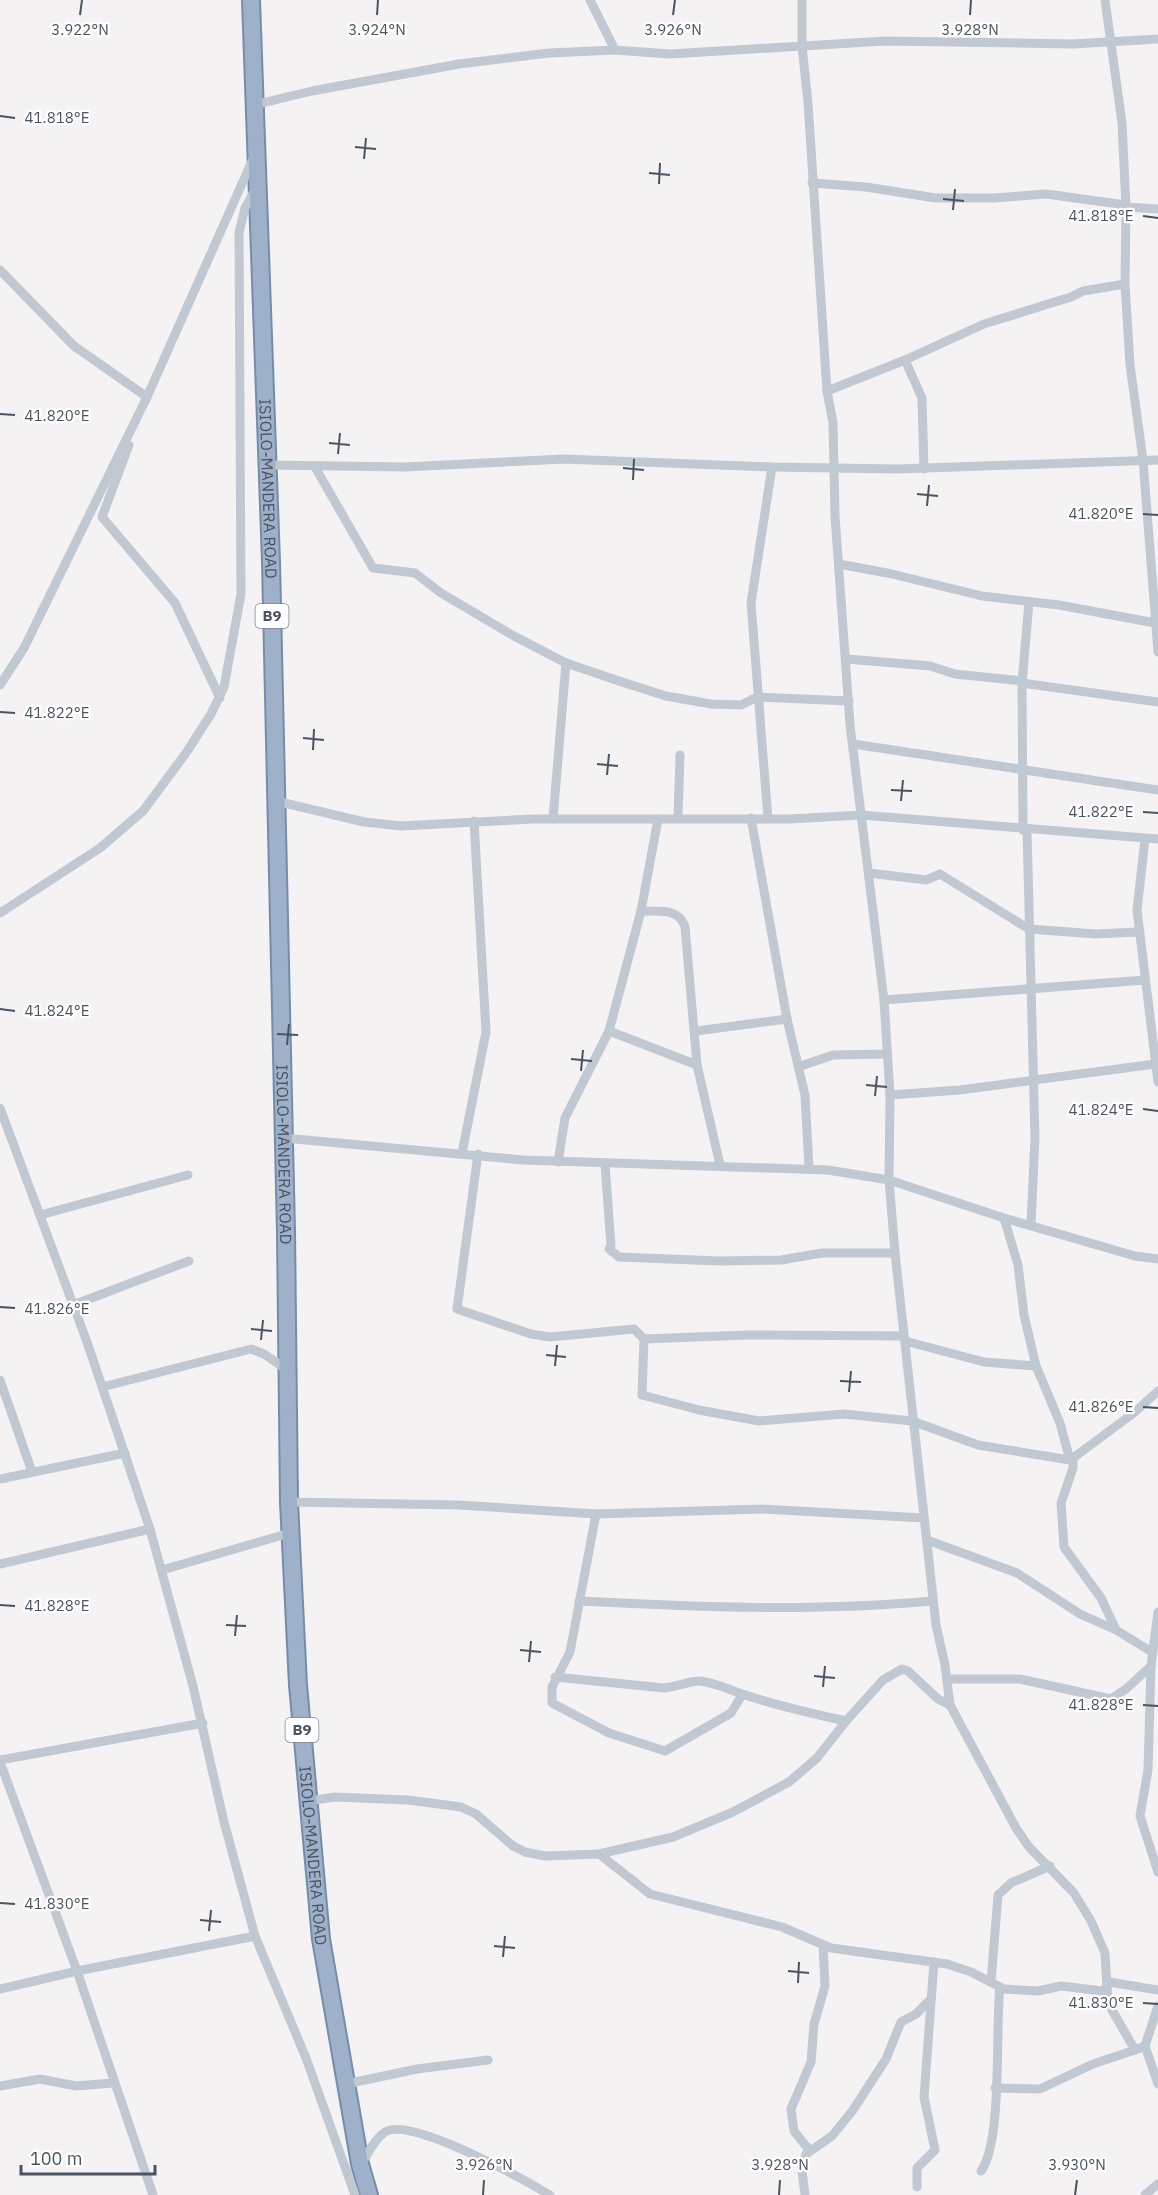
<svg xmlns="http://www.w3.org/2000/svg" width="1158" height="2195" font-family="'IBM Plex Sans',sans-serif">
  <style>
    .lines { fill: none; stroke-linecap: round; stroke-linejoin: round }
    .trunk-casing { stroke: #758dad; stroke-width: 20 }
    .minor { stroke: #c0c9d1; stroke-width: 9 }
    .trunk { stroke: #9eb1c9; stroke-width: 16 }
    .ticks { fill: none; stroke: #495460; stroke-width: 2 }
    .labels { text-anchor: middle; stroke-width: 4.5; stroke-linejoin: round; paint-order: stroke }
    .shield { fill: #fff; stroke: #808790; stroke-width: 1.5 }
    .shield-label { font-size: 15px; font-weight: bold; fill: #495460 }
    .street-label { font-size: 16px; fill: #495460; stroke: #fff }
    .ticks-label { font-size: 15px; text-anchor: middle; fill: #495460; stroke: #fff; stroke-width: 4.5; stroke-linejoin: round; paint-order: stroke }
  </style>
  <rect width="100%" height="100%" fill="#f4f2f2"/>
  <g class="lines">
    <defs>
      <g id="trunk">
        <path id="s1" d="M 251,0 L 271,562 L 286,1232 L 289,1502 L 298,1685 L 321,1939 L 360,2164 L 369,2195"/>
      </g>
    </defs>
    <use href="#trunk" class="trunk-casing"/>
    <g class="minor">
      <path d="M 590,0 L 615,50"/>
      <path d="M 802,0 L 802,46 L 808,103 L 827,391 L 833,423 L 835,516 L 850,725 L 884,1000 L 890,1095 L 889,1180 L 895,1253 L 936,1625 L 945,1665 L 950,1705 L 1016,1828 L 1029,1847 L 1074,1893 L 1091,1921 L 1105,1953 L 1108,2003 L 1135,2050 L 1145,2046"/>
      <path d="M 1105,0 L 1122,123 L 1126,207 L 1125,284 L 1130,365 L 1143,460 L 1158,652"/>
      <path d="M 254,105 L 312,91 L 459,64 L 549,53 L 615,50 L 670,54 L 885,41 L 1073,44 L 1158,39"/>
      <path d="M 812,183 L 866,187 L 936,198 L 994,198 L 1046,194 L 1126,205"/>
      <path d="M 1126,207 L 1158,209"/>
      <path d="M 0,270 L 74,346 L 147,397 L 145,401"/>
      <path d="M 905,360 L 922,398 L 924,469"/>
      <path d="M 827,391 L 905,360 L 984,324 L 1071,297 L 1083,291 L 1125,284"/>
      <path d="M 129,445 L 102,517 L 175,603 L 220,698"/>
      <path d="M 266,465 L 405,467 L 564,459 L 772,467 L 897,469 L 1158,460"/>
      <path d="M 315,467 L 373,568 L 415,573 L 441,593 L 512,635 L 566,663 L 622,682 L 666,696 L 711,704 L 741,705 L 759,696"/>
      <path d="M 839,564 L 892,574 L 982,596 L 1059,605 L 1155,623"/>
      <path d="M 847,659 L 930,666 L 955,674 L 1022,681"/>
      <path d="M 1022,683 L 1158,702"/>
      <path d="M 0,685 L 24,648 L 147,397 L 253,159"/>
      <path d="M 759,697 L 849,701"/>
      <path d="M 853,744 L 1158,790"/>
      <path d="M 276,801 L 364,822 L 401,826 L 534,819 L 790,819 L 861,815 L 1158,839"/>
      <path d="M 678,817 L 680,755"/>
      <path d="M 751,818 L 787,1019 L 805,1095 L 809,1168"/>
      <path d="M 553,819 L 566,663"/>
      <path d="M 768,819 L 751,603 L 772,467"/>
      <path d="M 1023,830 L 1022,683 L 1029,602"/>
      <path d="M 1027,830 L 1035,1138 L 1031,1224"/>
      <path d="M 1145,839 L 1137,910 L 1158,1082"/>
      <path d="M 869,873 L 926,880 L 940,874 L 1029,929 L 1096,934 L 1138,932"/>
      <path d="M 641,911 C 658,912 679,907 685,927 L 697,1065 L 720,1165"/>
      <path d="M 0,913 L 100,848 L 143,811 L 186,753 L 211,714 L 224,687 L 241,594 L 239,233 L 245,208 L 254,192"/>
      <path d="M 884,1000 L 1145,980"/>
      <path d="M 609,1031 L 697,1065"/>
      <path d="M 696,1031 L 787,1019"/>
      <path d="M 798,1067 L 833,1055 L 887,1054"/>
      <path d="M 890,1095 L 960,1090 L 1155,1064"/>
      <path d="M 0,1108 L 87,1342 L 150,1529 L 193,1686 L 224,1822 L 255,1936 L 306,2058 L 355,2195"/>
      <path d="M 284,1138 L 523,1160 L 828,1170 L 889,1180 L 1004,1218 L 1135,1256 L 1158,1259"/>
      <path d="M 462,1153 L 486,1032 L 474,821"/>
      <path d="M 478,1154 L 457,1309 L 531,1334 L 550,1337 L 634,1329 L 644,1339 L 642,1395 L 699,1410 L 759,1421 L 844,1414 L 912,1421 L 978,1445 L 1070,1460"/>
      <path d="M 558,1162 L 565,1118 L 609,1031 L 641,911 L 658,819"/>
      <path d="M 605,1164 L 611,1246 L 609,1249 L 619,1257 L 720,1261 L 781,1260 L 822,1253 L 895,1253"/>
      <path d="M 40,1215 L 188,1175"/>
      <path d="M 1004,1218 L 1018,1265 L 1024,1315 L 1036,1366 L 1060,1423 L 1070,1460 L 1073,1458 L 1073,1468 L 1061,1503 L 1064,1547 L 1101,1598 L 1116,1630"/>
      <path d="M 73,1305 L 189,1261"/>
      <path d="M 644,1339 L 747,1335 L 904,1336"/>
      <path d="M 905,1341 L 984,1362 L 1036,1366"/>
      <path d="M 0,1380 L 32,1472"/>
      <path d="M 102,1387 L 251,1349 L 264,1354 L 286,1369"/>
      <path d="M 1073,1458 L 1135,1412 L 1158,1391"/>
      <path d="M 0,1479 L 125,1453"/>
      <path d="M 289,1502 L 459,1505 L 596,1514 L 762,1509 L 924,1518"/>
      <path d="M 596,1514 L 570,1652 L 552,1687 L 552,1703 L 609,1733 L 665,1751 L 731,1713 L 742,1695"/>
      <path d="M 927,1540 L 1017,1573 L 1080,1614 L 1116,1630 L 1152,1652"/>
      <path d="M 0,1564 L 150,1529"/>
      <path d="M 162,1570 L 290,1533"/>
      <path d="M 579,1601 C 697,1607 814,1612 932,1601"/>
      <path d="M 1158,1612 L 1151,1666 L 1148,1770 L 1140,1816 L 1158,1872"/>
      <path d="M 555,1677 L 664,1688 C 676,1687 693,1680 700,1681 C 718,1683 731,1691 748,1696 C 780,1706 813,1714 846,1721 L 883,1680 L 902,1669 L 908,1671 L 938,1699 L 950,1705"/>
      <path d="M 947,1679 L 1020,1679 L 1111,1699 L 1126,1689 L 1151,1666"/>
      <path d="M 0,1760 L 203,1723"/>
      <path d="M 0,1762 L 77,1971 L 255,1936"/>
      <path d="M 308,1801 L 335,1797 L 408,1800 L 461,1807 L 476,1814 L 513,1846 L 525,1852 L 545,1856 L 599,1854 L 650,1894 L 782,1927 L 831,1948 L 947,1964 L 971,1972 L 1004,1989 L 1038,1991 L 1061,1986 L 1102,1991 L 1107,1987"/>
      <path d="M 599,1854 L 673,1837 L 733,1812 L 789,1782 L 817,1758 L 846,1721"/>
      <path d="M 991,1982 L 998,1895 L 1011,1883 L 1050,1866"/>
      <path d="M 1109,1982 L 1158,1990"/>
      <path d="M 0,1989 L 77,1971 L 153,2195"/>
      <path d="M 1158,2006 L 1145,2046 L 1158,2084"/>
      <path d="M 346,2084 L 417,2069 L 488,2060"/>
      <path d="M 0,2086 L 40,2079 L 76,2086 L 113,2083"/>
      <path d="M 995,2088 L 1040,2089 L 1093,2064 L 1135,2050"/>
      <path d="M 810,2151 L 794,2131 L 791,2109 L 811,2062 L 814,2024 L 825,1986 L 823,1945"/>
      <path d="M 361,2164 C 368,2154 376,2136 387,2131 C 415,2119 523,2179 550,2195"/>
      <path d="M 981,2171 C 1003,2141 995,2028 1000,1987"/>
      <path d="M 917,2187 L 917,2168 L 935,2150 L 924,2097 L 934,1962"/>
      <path d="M 805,2195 L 802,2171 L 806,2154 L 832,2136 L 853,2110 L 886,2059 L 901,2022 L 916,2014 L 931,1999"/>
      <path d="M 1145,2195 L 1158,2184"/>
    </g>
    <use href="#trunk" class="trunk"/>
  </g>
  <path class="ticks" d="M 80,15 L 82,0M 377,15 L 378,0M 673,15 L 675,0M 970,15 L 971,0M 0,116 L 15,118M 355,147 L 376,149M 364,159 L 366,138M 649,173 L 670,175M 659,184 L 660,163M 943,199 L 964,201M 953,210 L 955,189M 1143,216 L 1158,218M 0,414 L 15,415M 329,443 L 350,445M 338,454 L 340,433M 623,468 L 644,470M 633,480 L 634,459M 917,494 L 938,496M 927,506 L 929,485M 1143,514 L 1158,515M 0,712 L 15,713M 303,738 L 324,740M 313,750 L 314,729M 597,764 L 618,766M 607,775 L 609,754M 891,790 L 912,791M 901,801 L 903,780M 1143,812 L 1158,813M 0,1009 L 15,1011M 277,1034 L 298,1035M 287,1045 L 289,1024M 571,1059 L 592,1061M 581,1071 L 583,1050M 866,1085 L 887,1087M 875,1096 L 877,1076M 1143,1109 L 1158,1111M 0,1307 L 15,1308M 251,1329 L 272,1331M 261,1340 L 263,1320M 546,1355 L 566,1357M 555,1366 L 557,1345M 840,1381 L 861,1382M 849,1392 L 851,1371M 1143,1407 L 1158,1408M 0,1605 L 15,1606M 226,1625 L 246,1626M 235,1636 L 237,1615M 520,1650 L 541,1652M 529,1662 L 531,1641M 814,1676 L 835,1678M 823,1687 L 825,1666M 1143,1705 L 1158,1706M 0,1903 L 15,1904M 200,1920 L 221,1922M 209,1931 L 211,1910M 494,1946 L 515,1948M 503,1957 L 505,1936M 788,1971 L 809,1973M 798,1983 L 799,1962M 1143,2003 L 1158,2004M 483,2195 L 484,2180M 779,2195 L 780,2180M 1075,2195 L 1077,2180"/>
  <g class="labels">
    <g class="shield">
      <rect x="255.5" y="604" width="33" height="24" rx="4.5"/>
      <rect x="285.5" y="1718" width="33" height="24" rx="4.5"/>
    </g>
    <g class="shield-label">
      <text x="272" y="621">B9</text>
      <text x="302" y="1735">B9</text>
    </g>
    <g class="street-label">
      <text dy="6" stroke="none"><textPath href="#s1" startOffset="489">ISIOLO-MANDERA ROAD</textPath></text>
      <text dy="6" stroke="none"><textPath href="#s1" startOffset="1155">ISIOLO-MANDERA ROAD</textPath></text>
      <text dy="6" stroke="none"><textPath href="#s1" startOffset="1857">ISIOLO-MANDERA ROAD</textPath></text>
    </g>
  </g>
  <g class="ticks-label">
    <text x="80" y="35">3.922°N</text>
    <text x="377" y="35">3.924°N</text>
    <text x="673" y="35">3.926°N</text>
    <text x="970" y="35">3.928°N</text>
    <text x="57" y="123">41.818°E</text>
    <text x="1101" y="221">41.818°E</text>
    <text x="57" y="421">41.820°E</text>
    <text x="1101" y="519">41.820°E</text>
    <text x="57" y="718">41.822°E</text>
    <text x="1101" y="817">41.822°E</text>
    <text x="57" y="1016">41.824°E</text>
    <text x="1101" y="1115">41.824°E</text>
    <text x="57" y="1314">41.826°E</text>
    <text x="1101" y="1412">41.826°E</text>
    <text x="57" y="1611">41.828°E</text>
    <text x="1101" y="1710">41.828°E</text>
    <text x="57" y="1909">41.830°E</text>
    <text x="1101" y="2008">41.830°E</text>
    <text x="484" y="2170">3.926°N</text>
    <text x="780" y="2170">3.928°N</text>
    <text x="1077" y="2170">3.930°N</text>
  </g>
  <path d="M21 2165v9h134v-9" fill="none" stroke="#495460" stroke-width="3"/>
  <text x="30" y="2165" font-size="18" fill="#495460" stroke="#ffffff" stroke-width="4.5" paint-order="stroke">100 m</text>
</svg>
